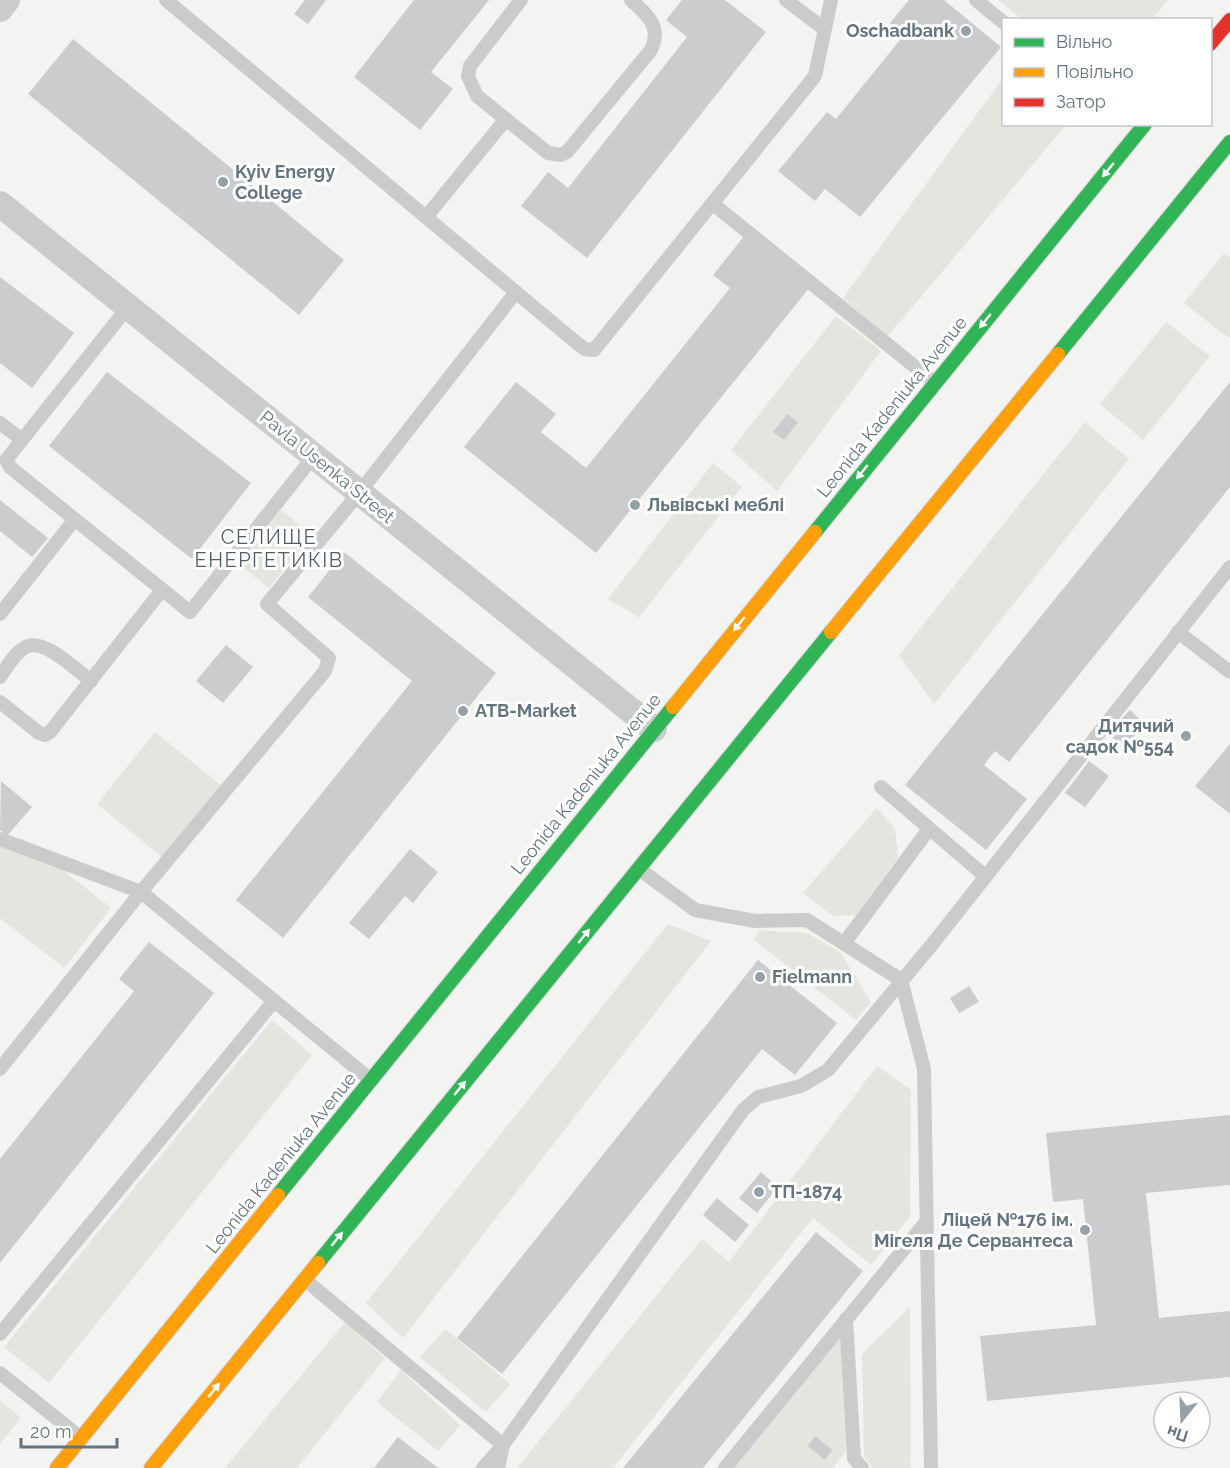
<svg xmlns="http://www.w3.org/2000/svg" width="1230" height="1468" font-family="Raleway,sans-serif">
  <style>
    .green { fill: #e2e6df }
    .building { fill: #cbcccd }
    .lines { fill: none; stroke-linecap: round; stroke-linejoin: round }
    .fast-casing { stroke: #cfd0d0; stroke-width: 16 }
    .slow-casing { stroke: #cfd0d0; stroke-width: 16 }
    .jam-casing { stroke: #cfd0d0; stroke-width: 16 }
    .lane { stroke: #cacccc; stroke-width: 14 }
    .street { stroke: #cacccc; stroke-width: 26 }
    .fast { stroke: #30b455; stroke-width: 14 }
    .slow { stroke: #ff9f0a; stroke-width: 14 }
    .jam { stroke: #e5322d; stroke-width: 14 }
    .oneway { fill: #fff }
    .poi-dot { fill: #95a1a8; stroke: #fff; stroke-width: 2 }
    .labels { text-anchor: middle; stroke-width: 6; stroke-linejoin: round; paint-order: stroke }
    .poi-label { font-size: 18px; font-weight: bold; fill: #637581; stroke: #fff; text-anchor: start }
    .street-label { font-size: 18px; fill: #637581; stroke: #fff }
    .neighbourhood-label { font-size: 20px; letter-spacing: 1.5px; fill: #515d67; stroke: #fff }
  </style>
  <rect width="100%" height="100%" fill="#f3f3f1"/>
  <g class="green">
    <path d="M 998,0 L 1168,0 L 1152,19 L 1022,19 Z"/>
    <path d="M 1003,78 L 1004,124 L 1066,125 L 887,337 L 843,298 Z"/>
    <path d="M 1224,253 L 1230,258 L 1230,335 L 1228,338 L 1184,303 Z"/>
    <path d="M 836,316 L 881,351 L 777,491 L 731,450 Z"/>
    <path d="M 1166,322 L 1210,356 L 1143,440 L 1100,404 Z"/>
    <path d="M 1085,422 L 1129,459 L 934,704 L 899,655 Z"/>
    <path d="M 713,463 L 742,487 L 639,617 L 608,599 Z"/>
    <path d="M 281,510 L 312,535 L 269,588 L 238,563 Z"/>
    <path d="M 155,732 L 222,786 L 163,858 L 97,804 Z"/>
    <path d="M 877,808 L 895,829 L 898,857 L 856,915 L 833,916 L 803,893 Z"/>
    <path d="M 22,838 L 111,908 L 64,968 L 0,918 L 0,843 L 12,852 Z"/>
    <path d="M 668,924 L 711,941 L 403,1338 L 366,1303 Z"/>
    <path d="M 760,930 L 807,933 L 840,952 L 871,1002 L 856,1020 L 754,940 Z"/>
    <path d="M 272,1020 L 312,1055 L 49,1383 L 4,1347 Z"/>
    <path d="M 877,1066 L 911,1090 L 910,1217 L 871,1265 L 813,1218 L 613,1468 L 517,1468 L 702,1239 L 729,1262 Z"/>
    <path d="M 910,1307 L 911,1468 L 872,1468 L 864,1456 L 862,1354 Z"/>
    <path d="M 345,1322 L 385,1358 L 297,1468 L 225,1468 Z"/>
    <path d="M 445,1329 L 510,1384 L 486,1412 L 420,1357 Z"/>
    <path d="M 840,1334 L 846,1452 L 833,1468 L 734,1468 Z"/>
    <path d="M 401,1370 L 460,1425 L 438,1451 L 377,1402 Z"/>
    <path d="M 0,1400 L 21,1418 L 0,1444 Z"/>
  </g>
  <g class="building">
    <path d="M 305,0 L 326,0 L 308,24 L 294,14 Z"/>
    <path d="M 414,0 L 489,0 L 431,72 L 453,89 L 420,130 L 354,77 Z"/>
    <path d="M 682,0 L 725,0 L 766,32 L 587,258 L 521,206 L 548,172 L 568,188 L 687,37 L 666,20 Z"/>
    <path d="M 909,0 L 944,0 L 1001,47 L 860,217 L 825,189 L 815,201 L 778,171 L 827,112 L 836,119 L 904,35 L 890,23 Z"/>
    <path d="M 73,39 L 344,260 L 299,315 L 28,94 Z"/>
    <path d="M 745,235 L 810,287 L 596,553 L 464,447 L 516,382 L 556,414 L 541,432 L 586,468 L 730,288 L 713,275 Z"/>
    <path d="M 0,277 L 74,333 L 32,388 L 0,363 Z"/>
    <path d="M 107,372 L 251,483 L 192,559 L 49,446 Z"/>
    <path d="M 1230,382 L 1230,487 L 1009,762 L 995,751 L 984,765 L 1027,799 L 986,850 L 905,785 Z"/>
    <path d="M 787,414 L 798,422 L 784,440 L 773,432 Z"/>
    <path d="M 0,500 L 48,538 L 32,557 L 0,531 Z"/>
    <path d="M 344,552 L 496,673 L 283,938 L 236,900 L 412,681 L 308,597 Z"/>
    <path d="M 226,645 L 253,667 L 223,703 L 196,681 Z"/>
    <path d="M 1130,710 L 1145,724 L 1124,748 L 1108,733 Z"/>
    <path d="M 1230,744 L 1230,814 L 1195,786 Z"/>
    <path d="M 1089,761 L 1109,776 L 1085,807 L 1065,793 Z"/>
    <path d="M 1,781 L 32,807 L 7,836 L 0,830 Z"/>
    <path d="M 410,849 L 438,872 L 413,903 L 405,896 L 369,939 L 349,923 Z"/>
    <path d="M 149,942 L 214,993 L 0,1263 L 0,1159 L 134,991 L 119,979 Z"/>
    <path d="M 758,960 L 837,1023 L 795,1075 L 762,1049 L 502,1374 L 457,1338 Z"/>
    <path d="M 969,986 L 979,1002 L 959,1013 L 950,998 Z"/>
    <path d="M 1230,1115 L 1230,1185 L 1146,1193 L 1159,1318 L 1230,1311 L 1230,1377 L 987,1401 L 980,1336 L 1096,1325 L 1083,1199 L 1053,1202 L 1046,1133 Z"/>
    <path d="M 761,1172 L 778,1187 L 757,1213 L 739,1198 Z"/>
    <path d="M 717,1198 L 749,1225 L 735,1242 L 703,1215 Z"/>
    <path d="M 816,1232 L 863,1271 L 734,1430 L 703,1468 L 623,1468 Z"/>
    <path d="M 815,1436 L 832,1450 L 825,1460 L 808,1446 Z"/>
    <path d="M 398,1437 L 438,1468 L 374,1468 Z"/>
  </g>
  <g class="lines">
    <defs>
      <g id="fast">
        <path d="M 1058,354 L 1230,142"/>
        <path d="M 815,532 L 1145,124"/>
        <path d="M 278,1195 L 673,707"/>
        <path d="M 318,1263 L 831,632"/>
      </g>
      <g id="slow">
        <path d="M 831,632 L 1058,354"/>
        <path d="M 673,707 L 815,532"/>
        <path d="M 57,1468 L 278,1195"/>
        <path d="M 151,1468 L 318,1263"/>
      </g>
      <path id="jam" d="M 1210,44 L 1230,20"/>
    </defs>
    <use href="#fast" class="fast-casing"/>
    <use href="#slow" class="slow-casing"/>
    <use href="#jam" class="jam-casing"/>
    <g class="lane">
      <path d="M 166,0 L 578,344 L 585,349 L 594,350 L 815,76 L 831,0"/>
      <path d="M 521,0 L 470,66 L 468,76 L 477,96 L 548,153 L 561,155 L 567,152 L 651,50 C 662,27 648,15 631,0"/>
      <path d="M 786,0 L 824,29"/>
      <path d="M 976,0 L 1004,23"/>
      <path d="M 713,204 L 934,382"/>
      <path d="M 426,217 L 506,119"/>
      <path d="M 128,307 L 6,460 L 11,468 L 190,612 L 314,456"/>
      <path d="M 0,423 L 21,439"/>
      <path d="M 0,614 L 75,519"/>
      <path d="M 1178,632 L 1230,672"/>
      <path d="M 0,677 C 7,667 14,654 24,648 C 42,635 76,670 91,681"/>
      <path d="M 0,702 L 39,733 L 45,735 L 50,732 L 162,590"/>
      <path d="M 881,787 L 985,876"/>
      <path d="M 0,839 L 141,892 L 371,1080"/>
      <path d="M 639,869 L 695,910 L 755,921 L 807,920 L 901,980 L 924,1069 L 931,1468"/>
      <path d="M 845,942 L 929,829"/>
      <path d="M 0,1069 L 141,892 L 325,671 L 329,658 L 267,604 L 359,493 L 516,292"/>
      <path d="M 304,1279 L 503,1445 L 498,1468"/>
      <path d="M 846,1319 L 854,1458 L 862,1468"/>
      <path d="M 0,1334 L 274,1001"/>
      <path d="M 0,1373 L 81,1438"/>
      <path d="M 483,1468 L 503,1445 L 743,1110 L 758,1097 L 801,1086 L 828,1070 L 934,942 L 1230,567"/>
      <path d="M 725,1468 L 926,1222"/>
    </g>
    <g class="street">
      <path d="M 0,9 L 7,0"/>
      <path d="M 0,204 L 654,729"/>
    </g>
    <use href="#fast" class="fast"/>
    <use href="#slow" class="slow"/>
    <use href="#jam" class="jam"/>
  </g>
  <defs><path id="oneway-solid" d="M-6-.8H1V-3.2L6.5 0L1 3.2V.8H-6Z" transform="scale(1.5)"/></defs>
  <g class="oneway">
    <use href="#oneway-solid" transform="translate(1108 170) rotate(129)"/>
    <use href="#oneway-solid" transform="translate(985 321) rotate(129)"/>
    <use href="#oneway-solid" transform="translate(862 472) rotate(129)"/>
    <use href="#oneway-solid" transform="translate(739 624) rotate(129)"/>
    <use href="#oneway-solid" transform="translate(584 936) rotate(-51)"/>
    <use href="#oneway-solid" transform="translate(460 1088) rotate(-51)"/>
    <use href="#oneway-solid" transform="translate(337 1239) rotate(-51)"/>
    <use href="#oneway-solid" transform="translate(214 1390) rotate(-51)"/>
  </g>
  <g class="poi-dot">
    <circle cx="966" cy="31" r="6"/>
    <circle cx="223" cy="182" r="6"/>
    <circle cx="635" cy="505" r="6"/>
    <circle cx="463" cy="711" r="6"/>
    <circle cx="1186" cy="736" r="6"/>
    <circle cx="760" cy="977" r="6"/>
    <circle cx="759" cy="1192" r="6"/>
    <circle cx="1085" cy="1230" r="6"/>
  </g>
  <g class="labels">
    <g class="poi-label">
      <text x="954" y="37" text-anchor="end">Oschadbank</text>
      <text x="235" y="178">Kyiv Energy<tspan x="235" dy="21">College</tspan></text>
      <text x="647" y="511">Львівські меблі</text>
      <text x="475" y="717">ATB-Market</text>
      <text x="1174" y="732" text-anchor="end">Дитячий<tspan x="1174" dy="21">садок №554</tspan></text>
      <text x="772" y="983">Fielmann</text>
      <text x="771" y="1198">ТП-1874</text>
      <text x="1073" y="1226" text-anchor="end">Ліцей №176 ім.<tspan x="1073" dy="21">Мігеля Де Сервантеса</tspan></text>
    </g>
    <g class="street-label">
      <text transform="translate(892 407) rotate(-51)" y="6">Leonida Kadeniuka Avenue</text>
      <text transform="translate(327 467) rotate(39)" y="6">Pavla Usenka Street</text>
      <text transform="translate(586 784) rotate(-51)" y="6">Leonida Kadeniuka Avenue</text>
      <text transform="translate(281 1163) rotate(-51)" y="6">Leonida Kadeniuka Avenue</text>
    </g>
    <g class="neighbourhood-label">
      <text x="269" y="544">СЕЛИЩЕ<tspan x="269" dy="23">ЕНЕРГЕТИКІВ</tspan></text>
    </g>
  </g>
  <rect x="1002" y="18" width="210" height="108" fill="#ffffff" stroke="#c1c8cd" stroke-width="1.5"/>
  <rect x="1014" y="38" width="30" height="9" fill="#30b455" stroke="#c1c8cd" stroke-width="1.5"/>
  <text x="1056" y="48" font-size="18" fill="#637581">Вільно</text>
  <rect x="1014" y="68" width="30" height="9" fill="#ff9f0a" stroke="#c1c8cd" stroke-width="1.5"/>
  <text x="1056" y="78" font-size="18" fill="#637581">Повільно</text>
  <rect x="1014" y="98" width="30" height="9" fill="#e5322d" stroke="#c1c8cd" stroke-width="1.5"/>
  <text x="1056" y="108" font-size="18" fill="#637581">Затор</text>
  <g transform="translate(1182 1420) rotate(198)"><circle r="28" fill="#ffffff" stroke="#c1c8cd" stroke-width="1.5"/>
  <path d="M0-4.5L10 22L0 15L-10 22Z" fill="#95a1a8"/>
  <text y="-9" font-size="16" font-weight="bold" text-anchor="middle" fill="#637581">Пн</text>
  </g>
  <path d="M21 1438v9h96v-9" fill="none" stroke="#637581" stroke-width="3"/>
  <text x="30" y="1438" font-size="18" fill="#637581" stroke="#ffffff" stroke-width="4.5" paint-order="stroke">20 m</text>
</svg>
